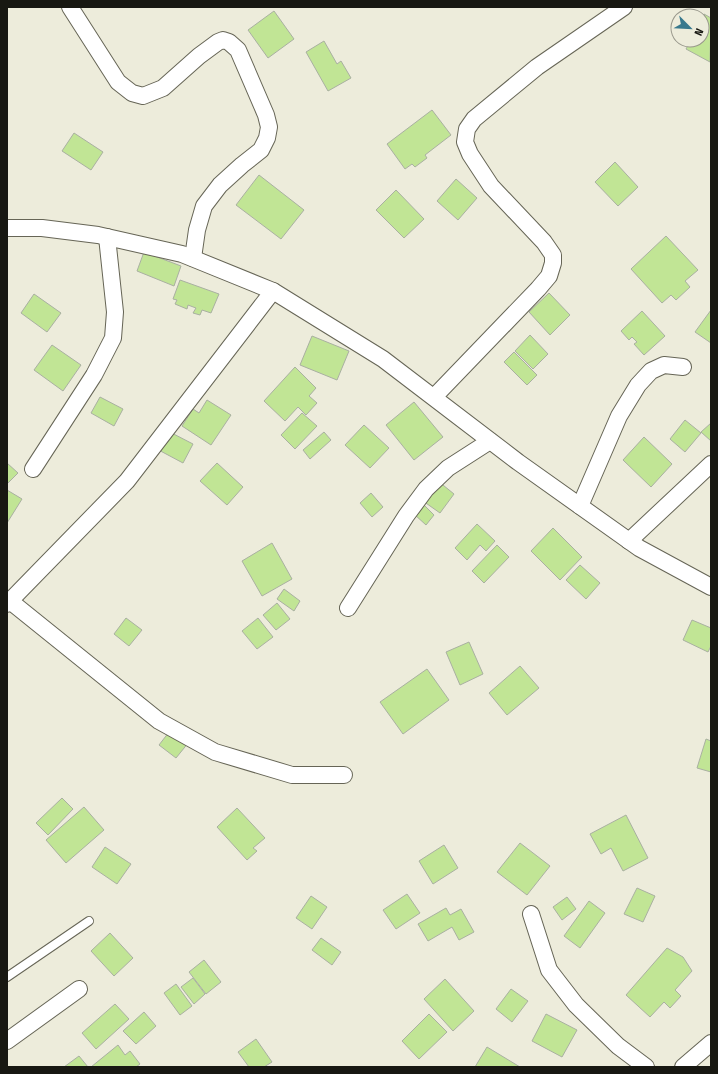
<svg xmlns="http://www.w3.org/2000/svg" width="718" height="1074" font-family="'Fira Sans Condensed',sans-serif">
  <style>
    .building { fill: #c1e595; stroke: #a9b0a1 }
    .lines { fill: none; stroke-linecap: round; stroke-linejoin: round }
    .lane-casing { stroke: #666556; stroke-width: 10 }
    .street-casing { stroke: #666556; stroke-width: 18 }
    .lane { stroke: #fff; stroke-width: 8 }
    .street { stroke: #fff; stroke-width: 16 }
  </style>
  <rect width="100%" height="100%" fill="#edecdb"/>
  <g class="building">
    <path d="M 274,11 L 294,39 L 268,58 L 248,30 Z"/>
    <path d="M 704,14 L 711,18 L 710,62 L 686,49 L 691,40 L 702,40 L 702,19 Z"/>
    <path d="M 324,41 L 337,64 L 341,61 L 351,78 L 328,91 L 306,52 Z"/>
    <path d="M 432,110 L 451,135 L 425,155 L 427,158 L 415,167 L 412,164 L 405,169 L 387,144 Z"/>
    <path d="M 74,133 L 103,152 L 91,170 L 62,151 Z"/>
    <path d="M 615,162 L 638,187 L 618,206 L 595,182 Z"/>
    <path d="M 259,175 L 304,210 L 281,239 L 236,205 Z"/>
    <path d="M 456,179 L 477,198 L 458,220 L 437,201 Z"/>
    <path d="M 396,190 L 424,219 L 404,238 L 376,210 Z"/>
    <path d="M 666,236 L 698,270 L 685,281 L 690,287 L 676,300 L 671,295 L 662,303 L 631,269 Z"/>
    <path d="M 144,252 L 181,266 L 174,286 L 137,271 Z"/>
    <path d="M 180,280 L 219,294 L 211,313 L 202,310 L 200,315 L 193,313 L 196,308 L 188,305 L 187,309 L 175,304 L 177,300 L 173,299 Z"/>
    <path d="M 549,293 L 570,315 L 550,335 L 529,312 Z"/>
    <path d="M 34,294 L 61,313 L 47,332 L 21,313 Z"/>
    <path d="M 711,310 L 711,343 L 695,332 Z"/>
    <path d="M 642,311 L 665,336 L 644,355 L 634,344 L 637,342 L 632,337 L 629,340 L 621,331 Z"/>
    <path d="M 530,335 L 548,354 L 533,369 L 515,351 Z"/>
    <path d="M 312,336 L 349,351 L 337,380 L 300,365 Z"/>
    <path d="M 52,345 L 81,365 L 63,391 L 34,370 Z"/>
    <path d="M 514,352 L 537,375 L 527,385 L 504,362 Z"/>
    <path d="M 295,367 L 316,388 L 309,396 L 317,403 L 306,415 L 298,407 L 285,421 L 264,401 Z"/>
    <path d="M 100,397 L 123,409 L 114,426 L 91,413 Z"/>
    <path d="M 207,400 L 231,415 L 211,445 L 182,426 L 193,409 L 199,413 Z"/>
    <path d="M 414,402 L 443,437 L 414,460 L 386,425 Z"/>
    <path d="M 302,413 L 317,426 L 295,449 L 281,435 Z"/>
    <path d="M 685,420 L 701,433 L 685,452 L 670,439 Z"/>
    <path d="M 711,423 L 711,441 L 701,432 Z"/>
    <path d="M 364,425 L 389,448 L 370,468 L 345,445 Z"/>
    <path d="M 162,428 L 193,444 L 183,463 L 153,447 Z"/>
    <path d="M 324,432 L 331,440 L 310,459 L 303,450 Z"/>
    <path d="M 644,437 L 672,464 L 651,487 L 623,460 Z"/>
    <path d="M 7,463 L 18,473 L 7,484 Z"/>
    <path d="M 217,463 L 243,487 L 227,505 L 200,481 Z"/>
    <path d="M 438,481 L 454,494 L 440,513 L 423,501 Z"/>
    <path d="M 7,490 L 22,499 L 7,523 Z"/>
    <path d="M 371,493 L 383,507 L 372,517 L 360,503 Z"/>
    <path d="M 423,504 L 434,515 L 426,525 L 414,514 Z"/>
    <path d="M 477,524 L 495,541 L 486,551 L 480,545 L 467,560 L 455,548 Z"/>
    <path d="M 553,528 L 582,557 L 560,580 L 531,551 Z"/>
    <path d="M 272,543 L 292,579 L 262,596 L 242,561 Z"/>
    <path d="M 497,545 L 509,557 L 484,583 L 472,571 Z"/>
    <path d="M 580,565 L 600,583 L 586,599 L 566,580 Z"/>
    <path d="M 284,589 L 300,601 L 294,611 L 277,599 Z"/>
    <path d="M 277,603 L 290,619 L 276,630 L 263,615 Z"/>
    <path d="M 126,618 L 142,630 L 129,646 L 114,634 Z"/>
    <path d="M 258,618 L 273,637 L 257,649 L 242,631 Z"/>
    <path d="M 692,620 L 711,628 L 711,646 L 708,652 L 683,640 Z"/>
    <path d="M 469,642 L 483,674 L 460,685 L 446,652 Z"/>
    <path d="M 520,666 L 539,688 L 507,715 L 489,693 Z"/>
    <path d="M 427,669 L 449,700 L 403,734 L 380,702 Z"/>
    <path d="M 176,723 L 193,737 L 176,758 L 159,745 Z"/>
    <path d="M 706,739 L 711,741 L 711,772 L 697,768 Z"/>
    <path d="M 62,798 L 73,809 L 48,835 L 36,823 Z"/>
    <path d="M 84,807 L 104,830 L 66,863 L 46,840 Z"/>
    <path d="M 237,808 L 265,838 L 253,848 L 257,851 L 247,860 L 217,827 Z"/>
    <path d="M 626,815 L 648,858 L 623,871 L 611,848 L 601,854 L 590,834 Z"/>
    <path d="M 520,843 L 550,866 L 527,895 L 497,872 Z"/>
    <path d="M 444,845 L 458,868 L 433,884 L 419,861 Z"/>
    <path d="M 105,847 L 131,864 L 117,884 L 92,867 Z"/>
    <path d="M 637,888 L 655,896 L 643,922 L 624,914 Z"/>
    <path d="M 407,894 L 420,913 L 396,929 L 383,910 Z"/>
    <path d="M 311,896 L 327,907 L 312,929 L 296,918 Z"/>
    <path d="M 567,897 L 576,909 L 562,920 L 553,907 Z"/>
    <path d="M 589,901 L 605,913 L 580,948 L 564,936 Z"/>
    <path d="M 446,908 L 450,915 L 461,909 L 474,932 L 459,940 L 452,927 L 428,941 L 418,924 Z"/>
    <path d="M 110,933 L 133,958 L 114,976 L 91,951 Z"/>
    <path d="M 321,938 L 341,952 L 332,965 L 312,950 Z"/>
    <path d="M 667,948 L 683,957 L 692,971 L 675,990 L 681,996 L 670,1008 L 664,1002 L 650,1017 L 626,995 Z"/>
    <path d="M 204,960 L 221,982 L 206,994 L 189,972 Z"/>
    <path d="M 193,978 L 205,994 L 194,1004 L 181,987 Z"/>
    <path d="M 445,979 L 474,1011 L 453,1031 L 424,999 Z"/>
    <path d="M 176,984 L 192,1006 L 180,1015 L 164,993 Z"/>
    <path d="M 511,989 L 528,1001 L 512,1022 L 496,1009 Z"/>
    <path d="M 115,1004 L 129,1019 L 96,1049 L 82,1033 Z"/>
    <path d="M 144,1012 L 156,1026 L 136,1044 L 123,1031 Z"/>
    <path d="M 429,1014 L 447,1032 L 419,1059 L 402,1041 Z"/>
    <path d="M 546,1014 L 577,1030 L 562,1057 L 532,1041 Z"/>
    <path d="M 256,1039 L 272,1062 L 264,1067 L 249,1067 L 238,1052 Z"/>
    <path d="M 118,1045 L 125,1055 L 130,1051 L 140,1064 L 136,1067 L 91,1067 Z"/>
    <path d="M 487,1047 L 520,1067 L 475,1067 Z"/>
    <path d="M 79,1056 L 88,1067 L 64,1067 Z"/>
  </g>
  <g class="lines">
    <defs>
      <path id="lane" d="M 7,977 L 89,921"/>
      <g id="street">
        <path d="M 70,7 L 118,82 L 132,93 L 143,96 L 163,88 L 199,56 L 218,42 L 223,40 L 229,42 L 238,50 L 266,115 L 269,127 L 267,138 L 261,150 L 242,165 L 220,185 L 204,206 L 197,230 L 193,258"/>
        <path d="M 7,228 L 42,228 L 98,235 L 182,254 L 273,291 L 383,359 L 518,462 L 639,548 L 711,587"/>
        <path d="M 434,397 L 538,289 L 549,276 L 553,263 L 553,255 L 544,242 L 491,186 L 470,154 L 465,142 L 467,129 L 474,119 L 537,67 L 624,7"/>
        <path d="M 33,469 L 94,375 L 113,338 L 115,312 L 107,237"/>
        <path d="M 580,506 L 619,416 L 638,385 L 651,371 L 664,365 L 683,367"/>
        <path d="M 629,541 L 711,464"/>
        <path d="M 10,601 L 159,721 L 215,752 L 292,775 L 344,775"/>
        <path d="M 7,604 L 127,481 L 273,291"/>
        <path d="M 348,608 L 406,516 L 426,489 L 448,468 L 490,441"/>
        <path d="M 531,914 L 549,970 L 576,1005 L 618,1046 L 646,1067"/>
        <path d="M 7,1041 L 79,989"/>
        <path d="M 683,1067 L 711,1043"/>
      </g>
    </defs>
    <use href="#lane" class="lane-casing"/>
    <use href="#street" class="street-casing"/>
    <use href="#lane" class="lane"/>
    <use href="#street" class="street"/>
  </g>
  <rect width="718" height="1074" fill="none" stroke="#181812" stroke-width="16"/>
  <g transform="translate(690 28) rotate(114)"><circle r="19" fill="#edecdb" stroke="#98978b"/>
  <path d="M0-3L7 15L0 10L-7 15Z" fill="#39798d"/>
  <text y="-6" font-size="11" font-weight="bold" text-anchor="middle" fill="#181812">N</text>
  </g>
</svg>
